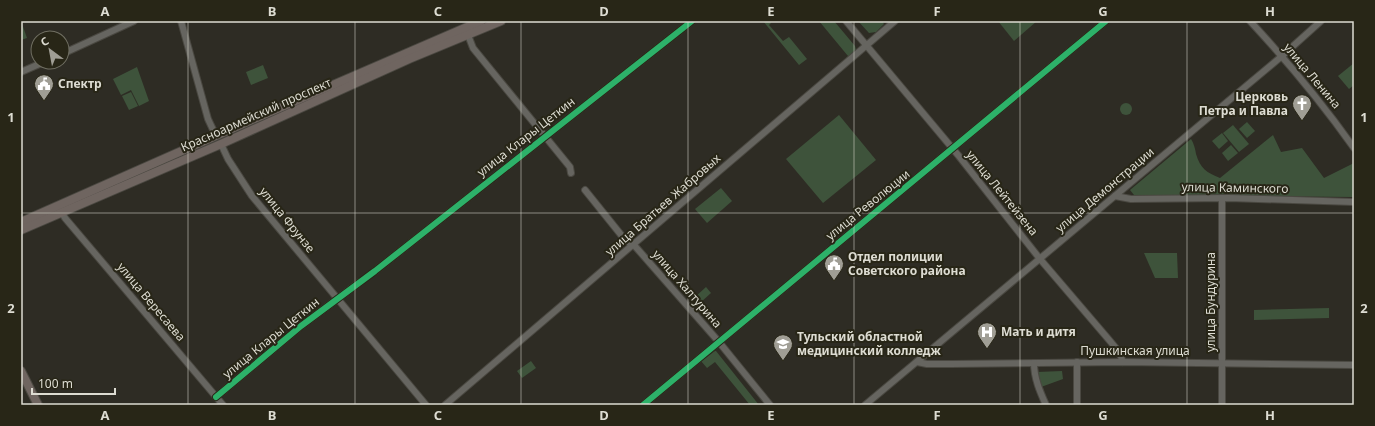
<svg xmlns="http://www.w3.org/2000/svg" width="1375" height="426" font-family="'Noto Sans',sans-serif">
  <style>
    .green { fill: #3e533b }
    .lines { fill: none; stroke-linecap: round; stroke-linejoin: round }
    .minor-tunnel { stroke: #48463e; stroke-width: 6; stroke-dasharray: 6 3; stroke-linecap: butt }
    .minor-casing { stroke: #4a4841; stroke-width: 8 }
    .major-casing { stroke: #4a4841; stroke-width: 10 }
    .minor { stroke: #666560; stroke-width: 6 }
    .major { stroke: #6f6560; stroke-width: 8 }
    .cycleway-casing { stroke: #282617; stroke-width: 8 }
    .cycleway { stroke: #2db169; stroke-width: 6 }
    .grid { fill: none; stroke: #dddcd2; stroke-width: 1; stroke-opacity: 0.55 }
    .labels { text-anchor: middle; stroke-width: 4; stroke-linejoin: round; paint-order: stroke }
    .street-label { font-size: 12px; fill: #dddcd2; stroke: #282617 }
    .poi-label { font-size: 12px; font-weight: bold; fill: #dddcd2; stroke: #282617; text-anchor: start }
    .neatline { fill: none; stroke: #dddcd2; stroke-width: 1.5 }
    .grid-label { font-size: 13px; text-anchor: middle; font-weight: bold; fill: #dddcd2 }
  </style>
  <rect width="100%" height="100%" fill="#2e2c24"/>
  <g class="green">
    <path d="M 21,21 L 27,38 L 21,40 Z"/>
    <path d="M 763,21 L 770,21 L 771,23 L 769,25 L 783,41 L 789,37 L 807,59 L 799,65 Z"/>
    <path d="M 819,21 L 834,21 L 855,46 L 856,50 L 849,57 L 848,56 Z"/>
    <path d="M 858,21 L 882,21 L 884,24 L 876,32 L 869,33 Z"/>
    <path d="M 998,21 L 1037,21 L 1014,41 Z"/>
    <path d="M 1354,63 L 1354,85 L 1349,89 L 1338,76 Z"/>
    <path d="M 263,65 L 268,78 L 251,85 L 246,72 Z"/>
    <path d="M 137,67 L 149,101 L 139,106 L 131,90 L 121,95 L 113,79 Z"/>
    <path d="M 131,92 L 138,106 L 129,110 L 122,96 Z"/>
    <circle cx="1126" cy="109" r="6"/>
    <path d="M 839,115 L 876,160 L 823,203 L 786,159 Z"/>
    <path d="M 1247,122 L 1255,131 L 1247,138 L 1239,129 Z"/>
    <path d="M 1233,125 L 1249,144 L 1239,152 L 1223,133 Z"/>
    <path d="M 1222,133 L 1228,141 L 1219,149 L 1212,141 Z"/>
    <path d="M 1273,135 L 1281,152 L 1302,148 L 1324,178 L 1354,163 L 1354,197 L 1134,195 L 1130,190 L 1191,139 C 1194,144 1195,148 1196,154 C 1200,168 1207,173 1220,178 Z"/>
    <path d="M 1231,145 L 1238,153 L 1228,161 L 1222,153 Z"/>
    <path d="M 721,188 L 732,201 L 707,223 L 695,209 Z"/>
    <path d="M 1144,253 L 1177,253 L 1178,278 L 1155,278 Z"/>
    <path d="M 706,287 L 711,293 L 700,303 L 695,297 Z"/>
    <path d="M 1329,308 L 1329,318 L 1254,320 L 1254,310 Z"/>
    <path d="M 715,351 L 716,351 L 759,405 L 750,405 L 715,362 L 707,368 L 701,361 Z"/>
    <path d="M 531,361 L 536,368 L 522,378 L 517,371 Z"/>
    <path d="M 1062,371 L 1063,379 L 1041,387 L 1037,372 Z"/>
  </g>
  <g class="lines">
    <path class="minor-tunnel" d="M 360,282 L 375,271"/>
    <defs>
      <g id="minor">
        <path d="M 181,21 L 208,119 L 216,136"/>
        <path d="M 846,21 L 958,155 L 1040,259 L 1110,341 L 1119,352 L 1123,362"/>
        <path d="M 1250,21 C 1287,61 1322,103 1354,148"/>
        <path d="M 468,35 L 473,48 L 570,167 L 571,173"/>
        <path d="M 62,54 L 134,21"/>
        <path d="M 21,72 L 44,62"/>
        <path d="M 221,144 L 228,159 L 252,196 L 426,405"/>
        <path d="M 585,190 L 626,241 L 634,245 L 719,342 L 770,405"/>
        <path d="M 1115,196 L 1131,199 L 1229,198 L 1354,202"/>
        <path d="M 1222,198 L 1222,405"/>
        <path d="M 62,213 L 65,218 L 223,405"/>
        <path d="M 375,271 L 692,21"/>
        <path d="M 917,362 L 927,364 L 951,364 L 1123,362 L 1354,365"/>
        <path d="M 1034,363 C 1034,378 1040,392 1046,405"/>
        <path d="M 216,397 L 301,326 L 360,282"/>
        <path d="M 445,405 L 895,21"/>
        <path d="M 643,405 L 1106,21"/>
        <path d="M 865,405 L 1282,56 L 1321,21"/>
        <path d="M 1077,405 L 1077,362"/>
      </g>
      <g id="major">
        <path d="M 21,222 L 245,123 L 481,21"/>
        <path d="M 21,230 L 221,144 L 409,59 L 501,21"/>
        <path d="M 21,371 L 38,405"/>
      </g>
    </defs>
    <use href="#minor" class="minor-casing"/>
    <use href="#major" class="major-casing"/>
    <use href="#minor" class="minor"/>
    <use href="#major" class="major"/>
    <defs>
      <g id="cycleway">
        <path d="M 216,397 L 301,326 L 375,271 L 692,21"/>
        <path d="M 643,405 L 1106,21"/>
      </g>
    </defs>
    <use href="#cycleway" class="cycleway-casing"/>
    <use href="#cycleway" class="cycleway"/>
  </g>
  <path class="grid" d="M 188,21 L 188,405M 355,21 L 355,405M 521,21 L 521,405M 688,21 L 688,405M 854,21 L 854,405M 1020,21 L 1020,405M 1187,21 L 1187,405M 21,213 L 1354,213"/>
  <defs>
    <symbol id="civic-pin" viewBox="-11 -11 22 30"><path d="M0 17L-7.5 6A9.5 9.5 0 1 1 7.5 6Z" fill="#a09e95" stroke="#282617"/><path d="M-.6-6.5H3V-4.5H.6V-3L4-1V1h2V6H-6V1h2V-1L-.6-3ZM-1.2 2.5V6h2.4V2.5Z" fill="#fff"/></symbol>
    <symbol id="church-pin" viewBox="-11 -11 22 30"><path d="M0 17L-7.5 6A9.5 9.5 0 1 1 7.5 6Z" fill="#a09e95" stroke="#282617"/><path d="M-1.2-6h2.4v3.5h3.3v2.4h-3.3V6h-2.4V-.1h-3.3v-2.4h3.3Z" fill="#fff"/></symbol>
    <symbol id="hospital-pin" viewBox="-11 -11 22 30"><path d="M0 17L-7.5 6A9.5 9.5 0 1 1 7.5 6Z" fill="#a09e95" stroke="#282617"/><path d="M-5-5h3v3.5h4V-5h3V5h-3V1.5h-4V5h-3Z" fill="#fff"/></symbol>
    <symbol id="university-pin" viewBox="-11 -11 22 30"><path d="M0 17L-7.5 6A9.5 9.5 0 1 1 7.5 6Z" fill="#a09e95" stroke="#282617"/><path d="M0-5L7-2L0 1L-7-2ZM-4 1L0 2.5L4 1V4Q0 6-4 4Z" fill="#fff"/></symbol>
  </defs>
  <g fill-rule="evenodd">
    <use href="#civic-pin" x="33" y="73" width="22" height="30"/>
    <use href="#church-pin" x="1291" y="93" width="22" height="30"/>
    <use href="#civic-pin" x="823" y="253" width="22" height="30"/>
    <use href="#hospital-pin" x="976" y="321" width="22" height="30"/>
    <use href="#university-pin" x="772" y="333" width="22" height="30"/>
  </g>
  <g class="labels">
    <g class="street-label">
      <text transform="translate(1312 76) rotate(50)" y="4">улица Ленина</text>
      <text transform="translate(256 115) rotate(-24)" y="4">Красноармейский проспект</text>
      <text transform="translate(526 137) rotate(-38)" y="4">улица Клары Цеткин</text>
      <text transform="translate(1235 188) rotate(1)" y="4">улица Каминского</text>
      <text transform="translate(1105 190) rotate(-40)" y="4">улица Демонстрации</text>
      <text transform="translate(1002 193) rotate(51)" y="4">улица Лейтейзена</text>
      <text transform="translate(663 205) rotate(-41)" y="4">улица Братьев Жабровых</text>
      <text transform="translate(868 205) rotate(-39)" y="4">улица Революции</text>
      <text transform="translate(287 220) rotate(51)" y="4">улица Фрунзе</text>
      <text transform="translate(687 289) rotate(49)" y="4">улица Халтурина</text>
      <text transform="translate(151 302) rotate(50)" y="4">улица Вересаева</text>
      <text transform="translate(1211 302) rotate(-90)" y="4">улица Бундурина</text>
      <text transform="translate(271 338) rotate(-39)" y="4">улица Клары Цеткин</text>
      <text x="1135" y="355">Пушкинская улица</text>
    </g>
    <g class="poi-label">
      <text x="58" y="88">Спектр</text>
      <text x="1288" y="101" text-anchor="end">Церковь<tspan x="1288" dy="14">Петра и Павла</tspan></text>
      <text x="848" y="261">Отдел полиции<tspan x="848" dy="14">Советского района</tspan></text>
      <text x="1001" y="336">Мать и дитя</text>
      <text x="797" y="341">Тульский областной<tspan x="797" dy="14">медицинский колледж</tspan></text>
    </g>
  </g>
  <rect width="1375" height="426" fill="none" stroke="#282617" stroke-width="44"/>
  <g transform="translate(50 50) rotate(328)"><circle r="19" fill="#282617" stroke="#706f62"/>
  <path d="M0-3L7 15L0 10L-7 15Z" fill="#a09e95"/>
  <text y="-6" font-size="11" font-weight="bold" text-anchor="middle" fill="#dddcd2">С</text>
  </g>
  <path d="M32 388v6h83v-6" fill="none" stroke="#dddcd2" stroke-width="2"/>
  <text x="38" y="388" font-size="12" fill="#dddcd2" stroke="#282617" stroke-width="3" paint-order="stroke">100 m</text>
  <rect x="22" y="22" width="1331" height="382" class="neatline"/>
  <g class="grid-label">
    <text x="105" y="16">A</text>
    <text x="272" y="16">B</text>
    <text x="438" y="16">C</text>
    <text x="604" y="16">D</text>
    <text x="771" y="16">E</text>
    <text x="937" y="16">F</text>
    <text x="1103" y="16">G</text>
    <text x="1270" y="16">H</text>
    <text x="11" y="122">1</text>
    <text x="1364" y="122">1</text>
    <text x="11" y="313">2</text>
    <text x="1364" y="313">2</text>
    <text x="105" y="420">A</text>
    <text x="272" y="420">B</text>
    <text x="438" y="420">C</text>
    <text x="604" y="420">D</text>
    <text x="771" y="420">E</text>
    <text x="937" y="420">F</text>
    <text x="1103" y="420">G</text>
    <text x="1270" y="420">H</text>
  </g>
</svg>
